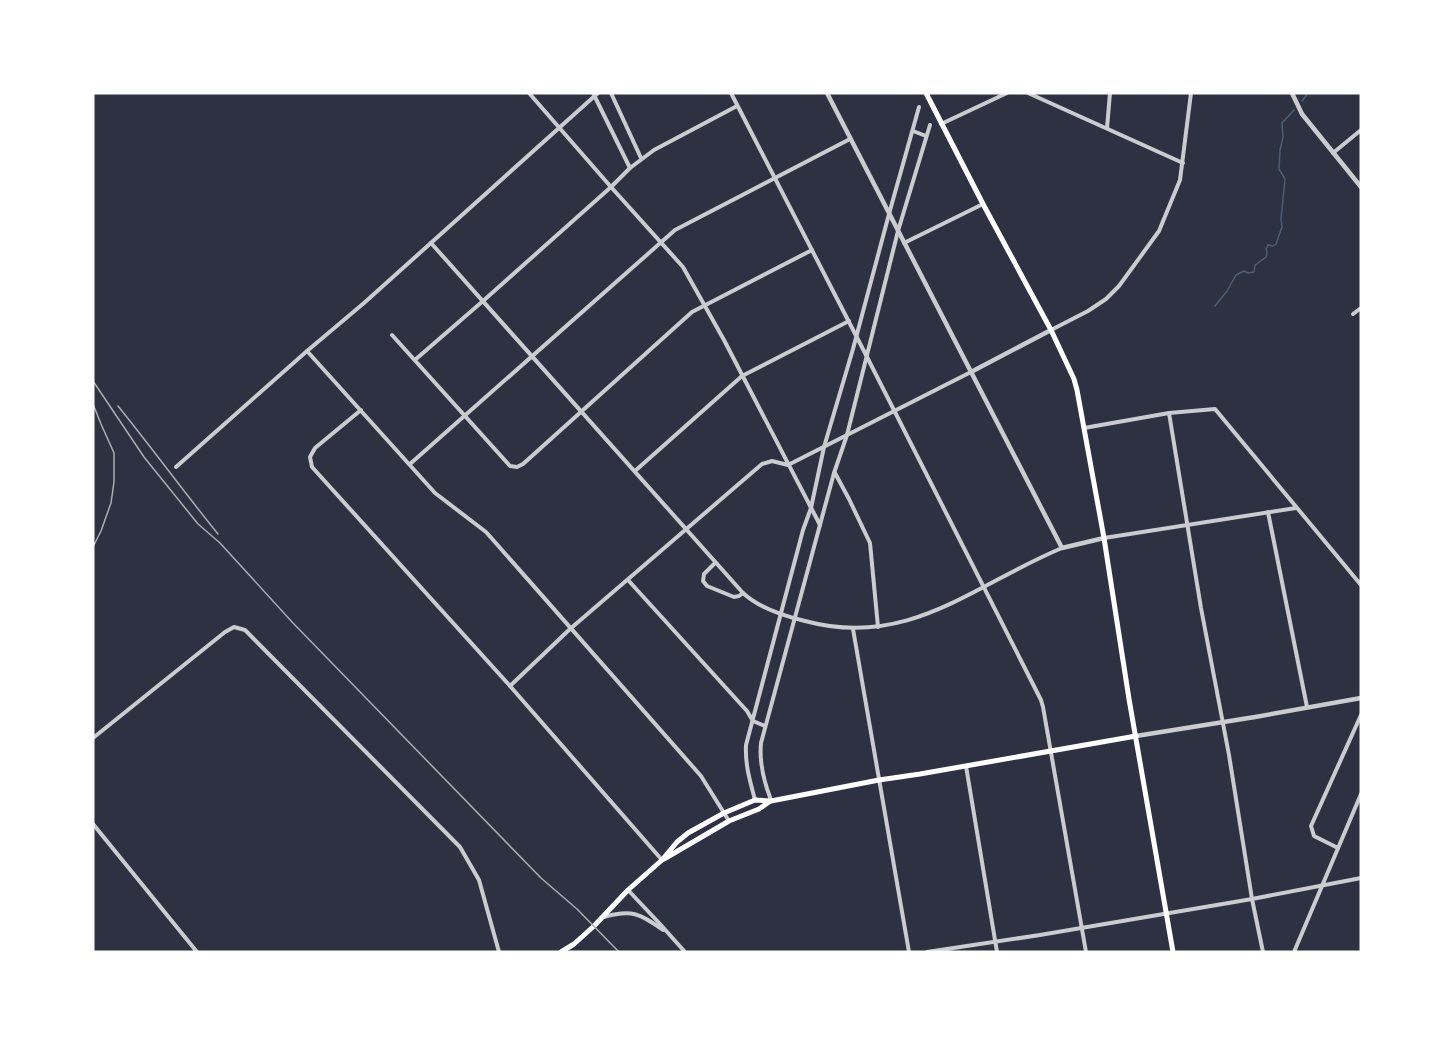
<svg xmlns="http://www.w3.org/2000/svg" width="1454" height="1045" font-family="Overpass,sans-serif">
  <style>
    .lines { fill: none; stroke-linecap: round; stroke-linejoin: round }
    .stream { stroke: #4f5d75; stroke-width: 1.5 }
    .minor { stroke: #caccd0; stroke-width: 4 }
    .tertiary { stroke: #caccd0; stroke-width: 4.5 }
    .secondary { stroke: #fff; stroke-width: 5 }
    .rail { stroke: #abadb3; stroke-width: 1.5 }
  </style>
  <rect width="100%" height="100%" fill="#2d3142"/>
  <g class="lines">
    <g class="stream">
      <path d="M 1302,101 L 1308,93"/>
      <path d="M 1215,306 L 1227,291 L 1236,275 L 1244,271 L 1248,273 L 1254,272 L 1255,265 L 1266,257 L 1267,252 L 1266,249 L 1268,245 L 1273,246 L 1276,244 L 1282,227 L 1281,219 L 1285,179 L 1279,169 L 1280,150 L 1283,137 L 1282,123 L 1294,110"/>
    </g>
    <g class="minor">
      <path d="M 529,93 L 611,187 L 683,267 L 724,340 L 820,525"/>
      <path d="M 593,93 L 630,168"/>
      <path d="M 611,93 L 641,158"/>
      <path d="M 731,93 L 866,355 L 1041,700 L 1043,707 L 1086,952"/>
      <path d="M 1028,93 L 1183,163"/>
      <path d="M 941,124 L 1007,93"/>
      <path d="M 1107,128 L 1110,93"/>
      <path d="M 913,131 L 926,136"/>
      <path d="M 1333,153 L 1361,130"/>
      <path d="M 431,243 L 743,593 C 759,608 784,616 805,621 C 909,649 973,585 1062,548"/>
      <path d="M 904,243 L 983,204"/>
      <path d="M 1353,314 L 1361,308"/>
      <path d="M 1051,330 L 1088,311 L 1106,299 L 1119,286 L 1159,231 L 1180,180 L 1191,93"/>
      <path d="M 392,335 L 510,466 L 517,467 L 523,464 L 692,312 L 812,250"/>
      <path d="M 307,351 L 435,493 L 486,532 L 494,541 L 701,776 L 729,821"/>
      <path d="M 416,359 L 483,301 L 611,187 L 630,168 L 654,150 L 737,106"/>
      <path d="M 361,410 L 315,448 L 310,457 L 312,467 L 510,686 L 662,860"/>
      <path d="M 1169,413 L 1201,608 L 1229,755 L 1252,899 L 1263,952"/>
      <path d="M 1084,428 L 1169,413 L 1215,409 L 1361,585"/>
      <path d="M 410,464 L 675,230 L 850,139"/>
      <path d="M 176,467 L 307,351 L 364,303 L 598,93"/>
      <path d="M 635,471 L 742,376 L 849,321"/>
      <path d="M 835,473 L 849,499 L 870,543 L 878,627"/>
      <path d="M 1268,512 L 1307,707"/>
      <path d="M 1104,538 L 1296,508"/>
      <path d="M 715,563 L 704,574 L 703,581 L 707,586 L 734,597 L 739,596 L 743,593"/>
      <path d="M 628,580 L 747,711 L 753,721 L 765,726"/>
      <path d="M 853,629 L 909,952"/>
      <path d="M 510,686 L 570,629 L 762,464 L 772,461 L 788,465 L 971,372"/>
      <path d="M 93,738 L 225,632 L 234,627 L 245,630 L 460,847 L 479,880 L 499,952"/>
      <path d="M 966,766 L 997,952"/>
      <path d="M 755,800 C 750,781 745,765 746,745 L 803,530 L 811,508 L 824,447 L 853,349 L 889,214 L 919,107"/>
      <path d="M 771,800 C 764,782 759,763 761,743 L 834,473 L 847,435 L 898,231 L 930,125"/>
      <path d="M 93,824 L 197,952"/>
      <path d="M 1338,848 L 1314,836 L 1311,826 L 1361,715"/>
      <path d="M 628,890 L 660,924 L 685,952"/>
      <path d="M 604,917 C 632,909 641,914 663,930"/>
      <path d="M 927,952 L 1040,935 L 1252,899 L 1361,878"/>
      <path d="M 1294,952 L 1361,794"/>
    </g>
    <g class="tertiary">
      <path d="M 827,93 L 1062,548 L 1104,538"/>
      <path d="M 1292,93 L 1302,114 L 1361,187"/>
      <path d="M 971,372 L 1051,330"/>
      <path d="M 1136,736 L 1255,717 L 1361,698"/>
    </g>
    <g class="secondary">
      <path d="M 926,93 L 983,204 L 1051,330 L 1074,379 L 1077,390 L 1104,538 L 1129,699 L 1173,952"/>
      <path d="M 664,859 L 729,821 L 759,809 L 769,802"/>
      <path d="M 561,952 L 574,944 L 594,926 L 628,890 L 662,860 L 677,842 L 688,833 L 724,813 L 755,800 L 771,801 L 879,780 L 920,774 L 1136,736"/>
    </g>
    <g class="rail">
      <path d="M 93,381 L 144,457 L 198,524 L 220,543 L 293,623 L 541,878 L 577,909 L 619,952"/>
      <path d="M 93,404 L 101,424 L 114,453 L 114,482 L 111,503 L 101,531 L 93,547"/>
      <path d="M 118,406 C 152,448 184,492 218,534"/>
    </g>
  </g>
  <rect width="1454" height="1045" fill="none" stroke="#ffffff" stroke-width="189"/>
</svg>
